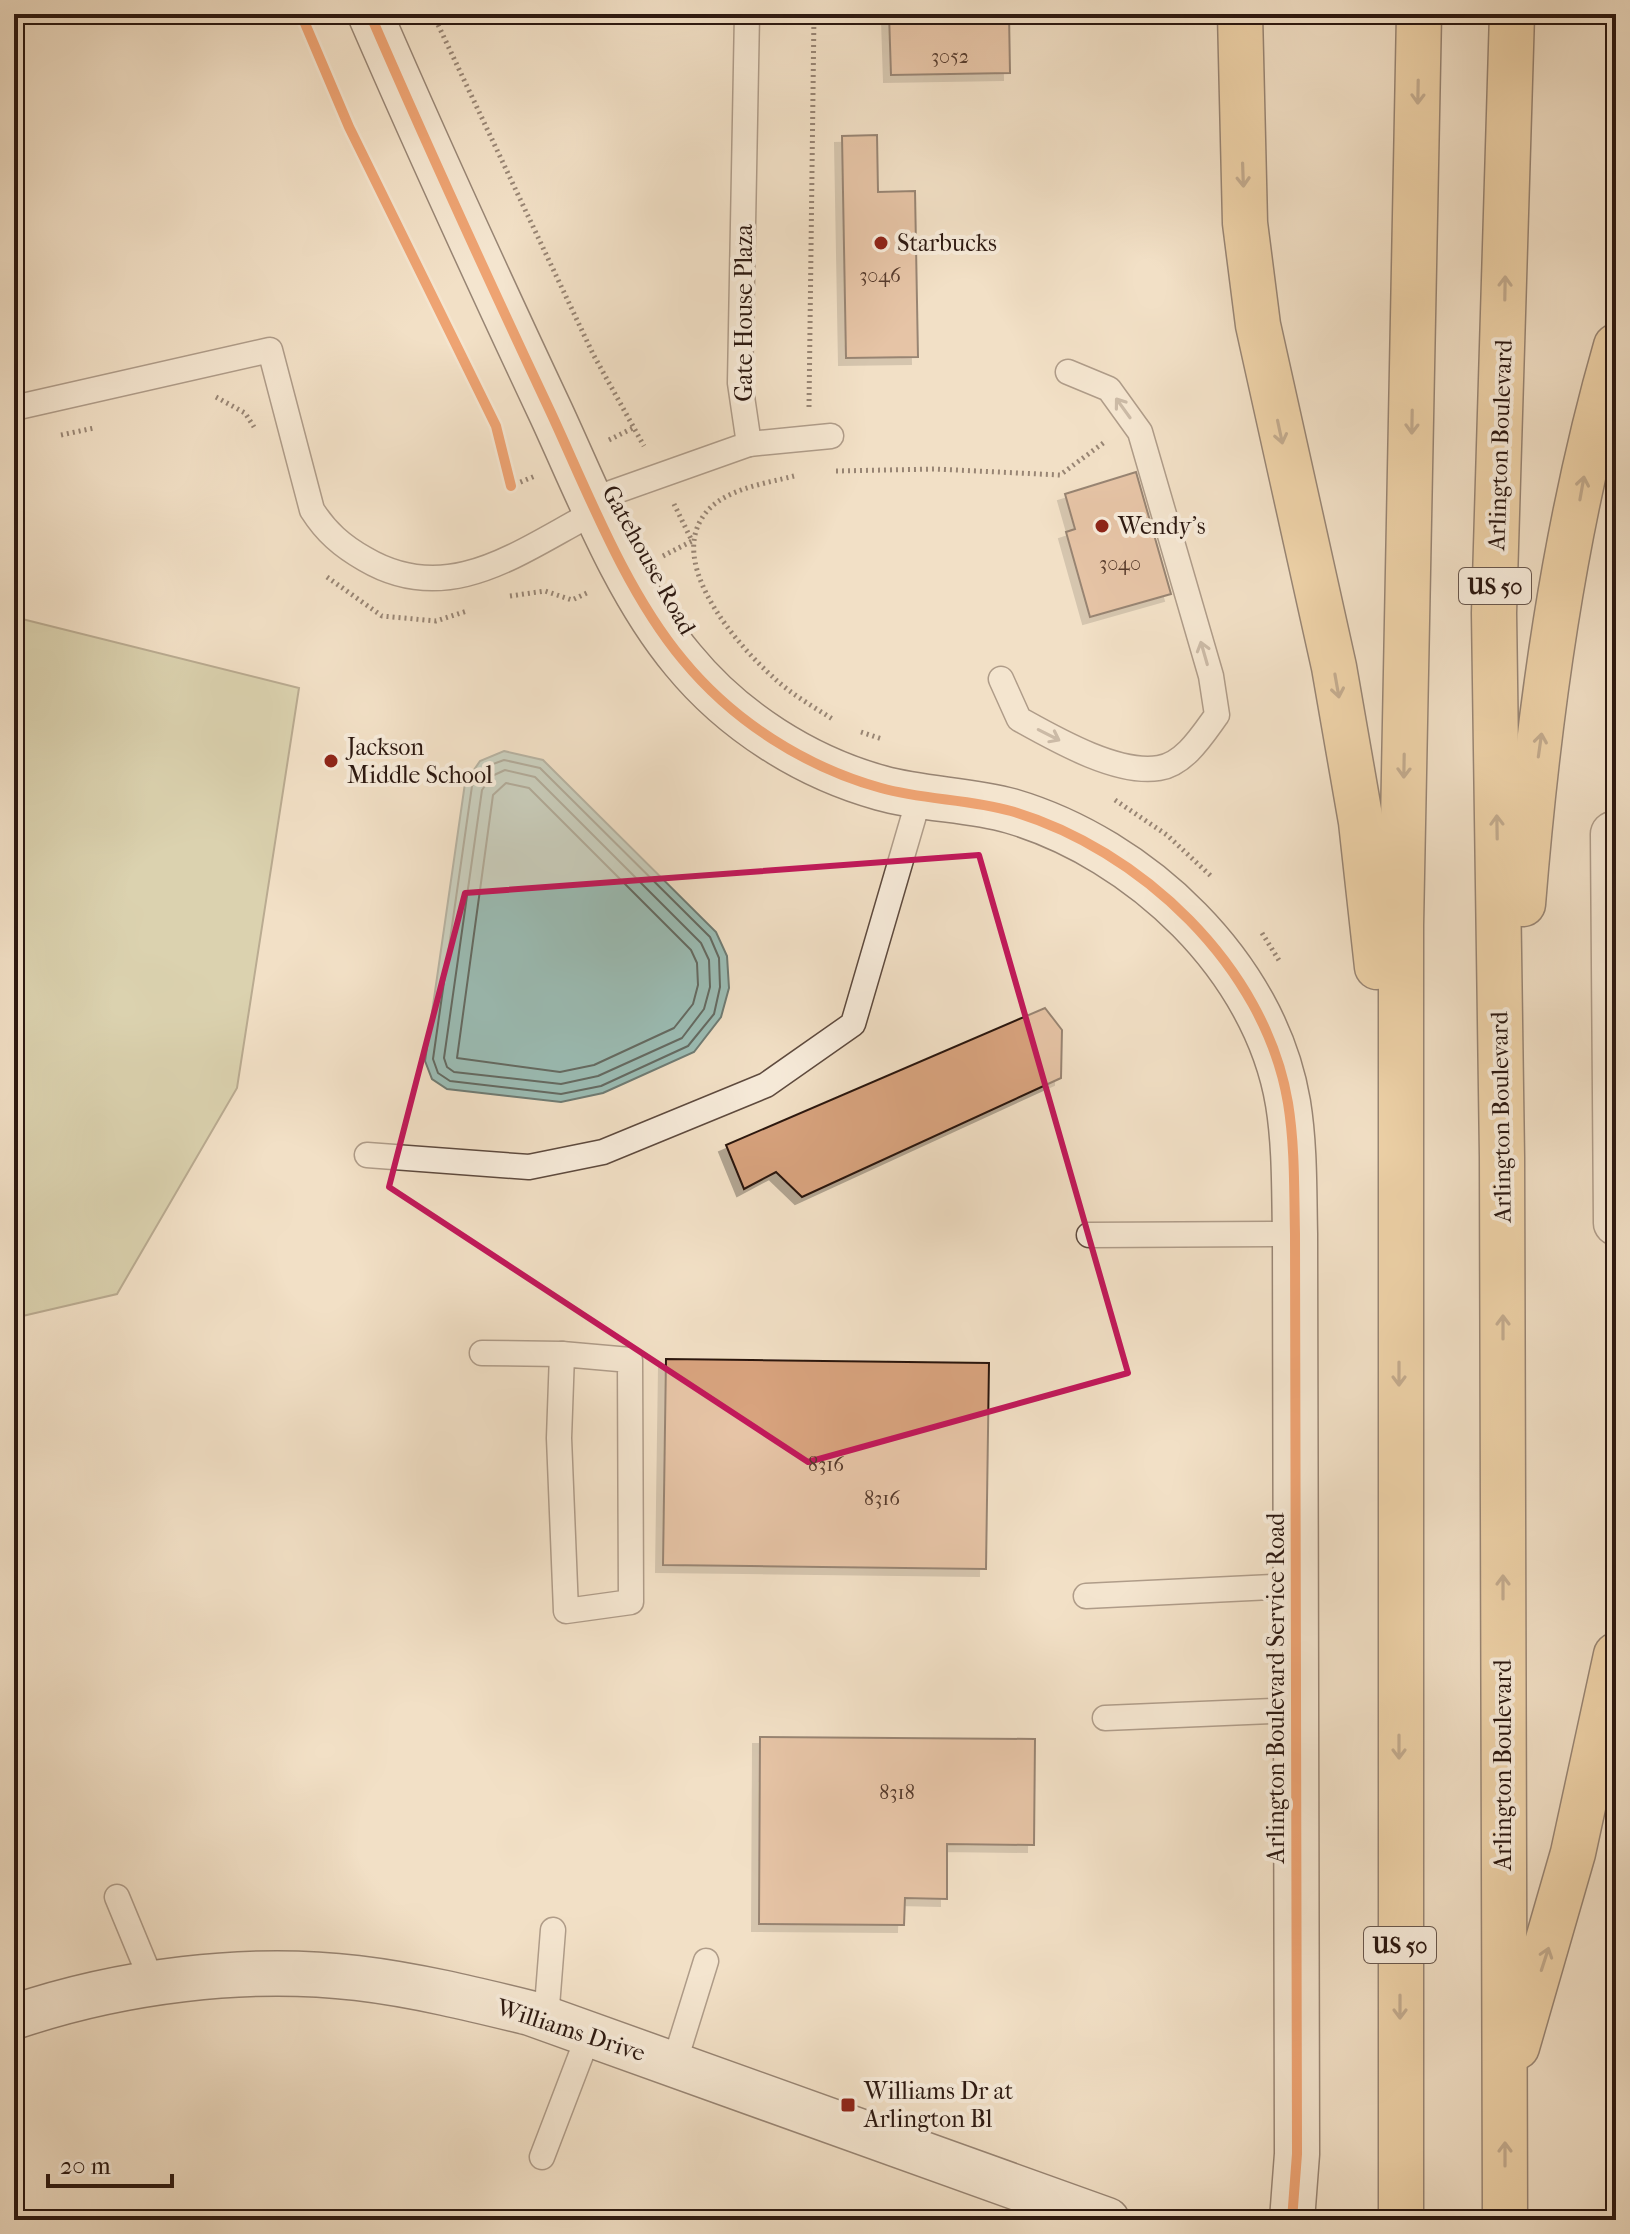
<svg xmlns="http://www.w3.org/2000/svg" width="1630" height="2234" font-family="'IM FELL French Canon',serif">
  <style>
    .green { fill: #bfc192; stroke: #766c51; stroke-width: 2 }
    .water { fill: #9bbdb5; stroke: #6f7b73; stroke-width: 2 }
    .lines { fill: none; stroke-linecap: round; stroke-linejoin: round }
    .shore { stroke: #646a62; stroke-width: 2 }
    .building { fill: #d8a37e; stroke: #2c1810; stroke-width: 2; filter: url(#shadow) }
    .lane-casing { stroke: #5e4a3e; stroke-width: 27 }
    .street-casing { stroke: #5e4a3e; stroke-width: 47 }
    .secondary-casing { stroke: #2c1810; stroke-width: 47 }
    .primary-casing { stroke: #2c1810; stroke-width: 47 }
    .path { stroke: #2c1810; stroke-width: 5; stroke-dasharray: 2 4; stroke-linecap: butt }
    .lane { stroke: #f7ebda; stroke-width: 24 }
    .street { stroke: #f7ebda; stroke-width: 44 }
    .secondary { stroke: #f7ebda; stroke-width: 44 }
    .primary { stroke: #e9c083; stroke-width: 44 }
    .cycleway-casing { stroke: #f7ebda; stroke-width: 15 }
    .cycleway { stroke: #e8590c; stroke-width: 10 }
    .oneway { stroke: #8a6c4a }
    .oneway2 { stroke: #9c8c7f }
    .marked { fill: none; stroke: #c2185b; stroke-width: 6; stroke-linejoin: round }
    .poi-dot { fill: #8f2418; stroke: #f7ebda; stroke-width: 3 }
    .labels { text-anchor: middle; stroke-width: 8; stroke-linejoin: round; paint-order: stroke }
    .number-label { font-size: 20px; fill: #573b2c }
    .shield { fill: #f7ebda; stroke: #69574d; stroke-width: 2 }
    .shield-label { font-size: 22px; font-weight: bold; fill: #2c1810 }
    .poi-label { font-size: 24px; fill: #2c1810; stroke: #f7ebda; text-anchor: start }
    .street-label { font-size: 24px; fill: #2c1810; stroke: #f7ebda }
  </style>
  <defs>
    <filter id="shadow"><feDropShadow dx="-7" dy="7" stdDeviation="0" flood-color="#0004"/></filter>
  </defs>
  <rect width="100%" height="100%" fill="#f2e0c6"/>
  <filter id="stains"><feTurbulence type="fractalNoise" baseFrequency=".0025" numOctaves="4"/><feColorMatrix values="0 0 0 0 .2 0 0 0 0 .09 0 0 0 0 .02 0 0 0 .5 -.17"/></filter>
  <radialGradient id="worn" r=".72"><stop offset=".6" stop-color="#630" stop-opacity="0"/><stop offset="1" stop-color="#630" stop-opacity=".3"/></radialGradient>
  <path class="green" d="M 14,617 L 299,688 L 237,1088 L 117,1294 L 14,1318 Z"/>
  <path class="water" d="M 504,751 L 543,760 L 716,932 L 727,956 L 729,988 L 721,1017 L 694,1052 L 603,1093 L 561,1102 L 447,1089 L 432,1079 L 425,1061 L 465,783 L 480,761 Z"/>
  <g class="lines">
    <g class="shore">
      <path d="M 504,760 L 540,768 L 710,937 L 719,958 L 720,987 L 714,1014 L 688,1046 L 601,1086 L 561,1094 L 450,1081 L 438,1073 L 433,1059 L 472,786 L 485,767 Z"/>
      <path d="M 505,770 L 535,777 L 701,943 L 709,960 L 710,987 L 704,1009 L 682,1038 L 598,1076 L 561,1084 L 454,1072 L 447,1067 L 444,1058 L 482,790 L 492,776 Z"/>
      <path d="M 506,783 L 529,788 L 691,950 L 697,963 L 698,985 L 693,1004 L 674,1028 L 594,1065 L 560,1072 L 457,1058 L 493,795 Z"/>
    </g>
  </g>
  <g class="building">
    <path d="M 889,14 L 1009,14 L 1010,73 L 891,75 Z"/>
    <path d="M 877,135 L 878,192 L 915,191 L 918,357 L 846,358 L 842,136 Z"/>
    <path d="M 1136,472 L 1171,594 L 1090,617 L 1066,532 L 1075,529 L 1065,494 Z"/>
    <path d="M 1045,1008 L 1062,1030 L 1061,1078 L 802,1197 L 776,1172 L 744,1189 L 726,1145 Z"/>
    <path d="M 666,1359 L 989,1363 L 986,1569 L 663,1565 Z"/>
    <path d="M 760,1737 L 1035,1739 L 1034,1845 L 947,1844 L 947,1899 L 905,1898 L 904,1925 L 759,1924 Z"/>
  </g>
  <g class="lines">
    <defs>
      <g id="lane">
        <path d="M 14,408 L 270,350 L 312,510 C 326,532 342,546 365,559 C 450,609 521,550 597,511"/>
        <path d="M 749,444 L 831,436"/>
        <path d="M 591,500 L 749,444 L 740,383 L 747,14"/>
        <path d="M 1001,679 L 1019,719 C 1055,739 1117,775 1159,768 C 1185,764 1203,734 1217,715 L 1211,676 L 1140,432 L 1109,389 L 1068,372"/>
        <path d="M 367,1155 L 529,1167 L 603,1152 L 766,1085 L 853,1024 L 920,795"/>
        <path d="M 1089,1235 L 1295,1234"/>
        <path d="M 482,1353 L 562,1354"/>
        <path d="M 562,1354 L 630,1360 L 631,1602 L 566,1611 L 559,1438 Z"/>
        <path d="M 1086,1596 L 1295,1586"/>
        <path d="M 1105,1718 L 1296,1710"/>
        <path d="M 117,1897 L 153,1984"/>
        <path d="M 546,2019 L 553,1930"/>
        <path d="M 674,2064 L 706,1961"/>
        <path d="M 542,2157 L 589,2034"/>
      </g>
      <path id="street" d="M 1613,834 L 1616,1223"/>
      <g id="secondary">
        <path d="M 370,14 C 428,148 489,281 551,413 C 588,493 626,592 683,660 C 733,721 805,767 881,788 C 924,800 969,799 1011,811 C 1140,849 1265,966 1288,1103 C 1295,1146 1294,1191 1295,1234 L 1297,2154 L 1292,2220"/>
        <path d="M 14,2017 C 120,1981 246,1965 357,1978 C 416,1985 473,1999 530,2013 L 1107,2220"/>
      </g>
      <g id="primary">
        <path d="M 1240,14 L 1245,223 L 1258,325 L 1334,667 L 1361,822 L 1377,967"/>
        <path d="M 1523,904 C 1538,718 1564,526 1616,346"/>
        <path d="M 1517,2047 L 1573,1853 L 1616,1655"/>
        <path d="M 1401,2220 L 1401,925 L 1419,14"/>
        <path d="M 1505,2220 L 1502,1157 L 1494,613 L 1512,14"/>
      </g>
    </defs>
    <use href="#lane" class="lane-casing"/>
    <use href="#street" class="street-casing"/>
    <use href="#secondary" class="secondary-casing"/>
    <use href="#primary" class="primary-casing"/>
    <g class="path">
      <path d="M 301,14 L 349,127 L 496,426 L 511,486 L 535,476"/>
      <path d="M 433,14 L 593,354 L 644,446"/>
      <path d="M 216,397 L 245,413 L 254,427"/>
      <path d="M 809,407 L 814,14"/>
      <path d="M 61,435 L 94,428"/>
      <path d="M 609,440 L 633,428"/>
      <path d="M 14,466 L 22,458 L 18,444"/>
      <path d="M 836,471 L 935,469 L 1060,475 L 1106,441"/>
      <path d="M 794,476 C 764,484 720,489 702,518 C 670,568 738,646 774,678 C 791,694 814,707 834,720"/>
      <path d="M 663,556 L 692,541 L 674,504"/>
      <path d="M 327,577 L 382,616 L 436,621 L 467,611"/>
      <path d="M 510,596 L 545,591 L 572,600 L 589,592"/>
      <path d="M 861,732 L 882,739"/>
      <path d="M 1115,800 L 1167,835 L 1213,878"/>
      <path d="M 1262,933 L 1280,962"/>
    </g>
    <use href="#lane" class="lane"/>
    <use href="#street" class="street"/>
    <use href="#secondary" class="secondary"/>
    <use href="#primary" class="primary"/>
    <defs>
      <g id="cycleway">
        <path d="M 301,14 L 349,127 L 496,426 L 511,486"/>
        <path d="M 370,14 C 428,148 489,281 551,413 C 588,493 626,592 683,660 C 733,721 805,767 881,788 C 924,800 969,799 1011,811 C 1140,849 1265,966 1288,1103 C 1295,1146 1294,1191 1295,1234 L 1297,2154 L 1292,2220"/>
      </g>
    </defs>
    <use href="#cycleway" class="cycleway-casing"/>
    <use href="#cycleway" class="cycleway"/>
  </g>
  <defs><path id="oneway-shaft" d="M-6 0H5M1.5-3L5.5 0L1.5 3" fill="none" stroke-width="1.6" stroke-linecap="round" stroke-linejoin="round" transform="scale(2)"/></defs>
  <g class="oneway">
    <use href="#oneway-shaft" transform="translate(1418 92) rotate(91)"/>
    <use href="#oneway-shaft" transform="translate(1243 175) rotate(88)"/>
    <use href="#oneway-shaft" transform="translate(1505 288) rotate(-89)"/>
    <use href="#oneway-shaft" transform="translate(1412 422) rotate(91)"/>
    <use href="#oneway-shaft" transform="translate(1280 432) rotate(78)"/>
    <use href="#oneway-shaft" transform="translate(1582 488) rotate(-80)"/>
    <use href="#oneway-shaft" transform="translate(1337 686) rotate(80)"/>
    <use href="#oneway-shaft" transform="translate(1540 745) rotate(-82)"/>
    <use href="#oneway-shaft" transform="translate(1404 766) rotate(91)"/>
    <use href="#oneway-shaft" transform="translate(1497 827) rotate(-91)"/>
    <use href="#oneway-shaft" transform="translate(1503 1327) rotate(-90)"/>
    <use href="#oneway-shaft" transform="translate(1399 1374) rotate(90)"/>
    <use href="#oneway-shaft" transform="translate(1503 1587) rotate(-90)"/>
    <use href="#oneway-shaft" transform="translate(1399 1747) rotate(90)"/>
    <use href="#oneway-shaft" transform="translate(1545 1959) rotate(-72)"/>
    <use href="#oneway-shaft" transform="translate(1400 2007) rotate(90)"/>
    <use href="#oneway-shaft" transform="translate(1505 2154) rotate(-90)"/>
  </g>
  <g class="oneway2">
    <use href="#oneway-shaft" transform="translate(1123 408) rotate(-126)"/>
    <use href="#oneway-shaft" transform="translate(1204 653) rotate(-106)"/>
    <use href="#oneway-shaft" transform="translate(1049 735) rotate(27)"/>
  </g>
  <path d="M0 0H1630V2234H0ZM 979,855 L 1128,1373 L 808,1462 L 389,1187 L 465,893 Z" fill="#f2e0c6" fill-opacity=".55" fill-rule="evenodd"/>
  <path class="marked" d="M 979,855 L 1128,1373 L 808,1462 L 389,1187 L 465,893 Z"/>
  <g class="poi-dot">
    <circle cx="881" cy="243" r="8"/>
    <circle cx="1102" cy="526" r="8"/>
    <circle cx="331" cy="761" r="8"/>
    <rect x="840" y="2097" width="16" height="16" rx="4"/>
  </g>
  <g class="labels">
    <g class="number-label">
      <text x="950" y="63">3052</text>
      <text x="880" y="282">3046</text>
      <text x="1120" y="570">3040</text>
      <text x="826" y="1471">8316</text>
      <text x="882" y="1505">8316</text>
      <text x="897" y="1799">8318</text>
    </g>
    <g class="shield">
      <rect x="1459" y="568" width="72" height="36" rx="6"/>
      <rect x="1364" y="1927" width="72" height="36" rx="6"/>
    </g>
    <g class="shield-label">
      <text x="1495" y="594">US 50</text>
      <text x="1400" y="1953">US 50</text>
    </g>
    <g class="poi-label">
      <text x="897" y="251">Starbucks</text>
      <text x="1118" y="534">Wendy's</text>
      <text x="347" y="755">Jackson<tspan x="347" dy="28">Middle School</tspan></text>
      <text x="864" y="2099">Williams Dr at<tspan x="864" dy="28">Arlington Bl</tspan></text>
    </g>
    <g class="street-label">
      <text transform="translate(744 313) rotate(-90)" y="8">Gate House Plaza</text>
      <text transform="translate(1500 445) rotate(-88)" y="8">Arlington Boulevard</text>
      <text transform="translate(649 560) rotate(61)" y="8">Gatehouse Road</text>
      <text transform="translate(1501 1117) rotate(-91)" y="8">Arlington Boulevard</text>
      <text transform="translate(1276 1688) rotate(-90)" y="8">Arlington Boulevard Service Road</text>
      <text transform="translate(1503 1765) rotate(-90)" y="8">Arlington Boulevard</text>
      <text transform="translate(571 2030) rotate(18)" y="8">Williams Drive</text>
    </g>
  </g>
  <rect width="1630" height="2234" fill="none" stroke="#f2e0c6" stroke-width="48"/>
  <rect x="16" y="16" width="1598" height="2202" fill="none" stroke="#2c1810" stroke-width="4"/>
  <rect x="24" y="24" width="1582" height="2186" fill="none" stroke="#2c1810" stroke-width="2"/>
  <path d="M48 2174v12h124v-12" fill="none" stroke="#2c1810" stroke-width="4"/>
  <text x="60" y="2174" font-size="24" fill="#2c1810" stroke="#f7ebda" stroke-width="6" paint-order="stroke">20 m</text>
  <rect width="100%" height="100%" filter="url(#stains)"/>
  <rect width="100%" height="100%" fill="url(#worn)"/>
</svg>
